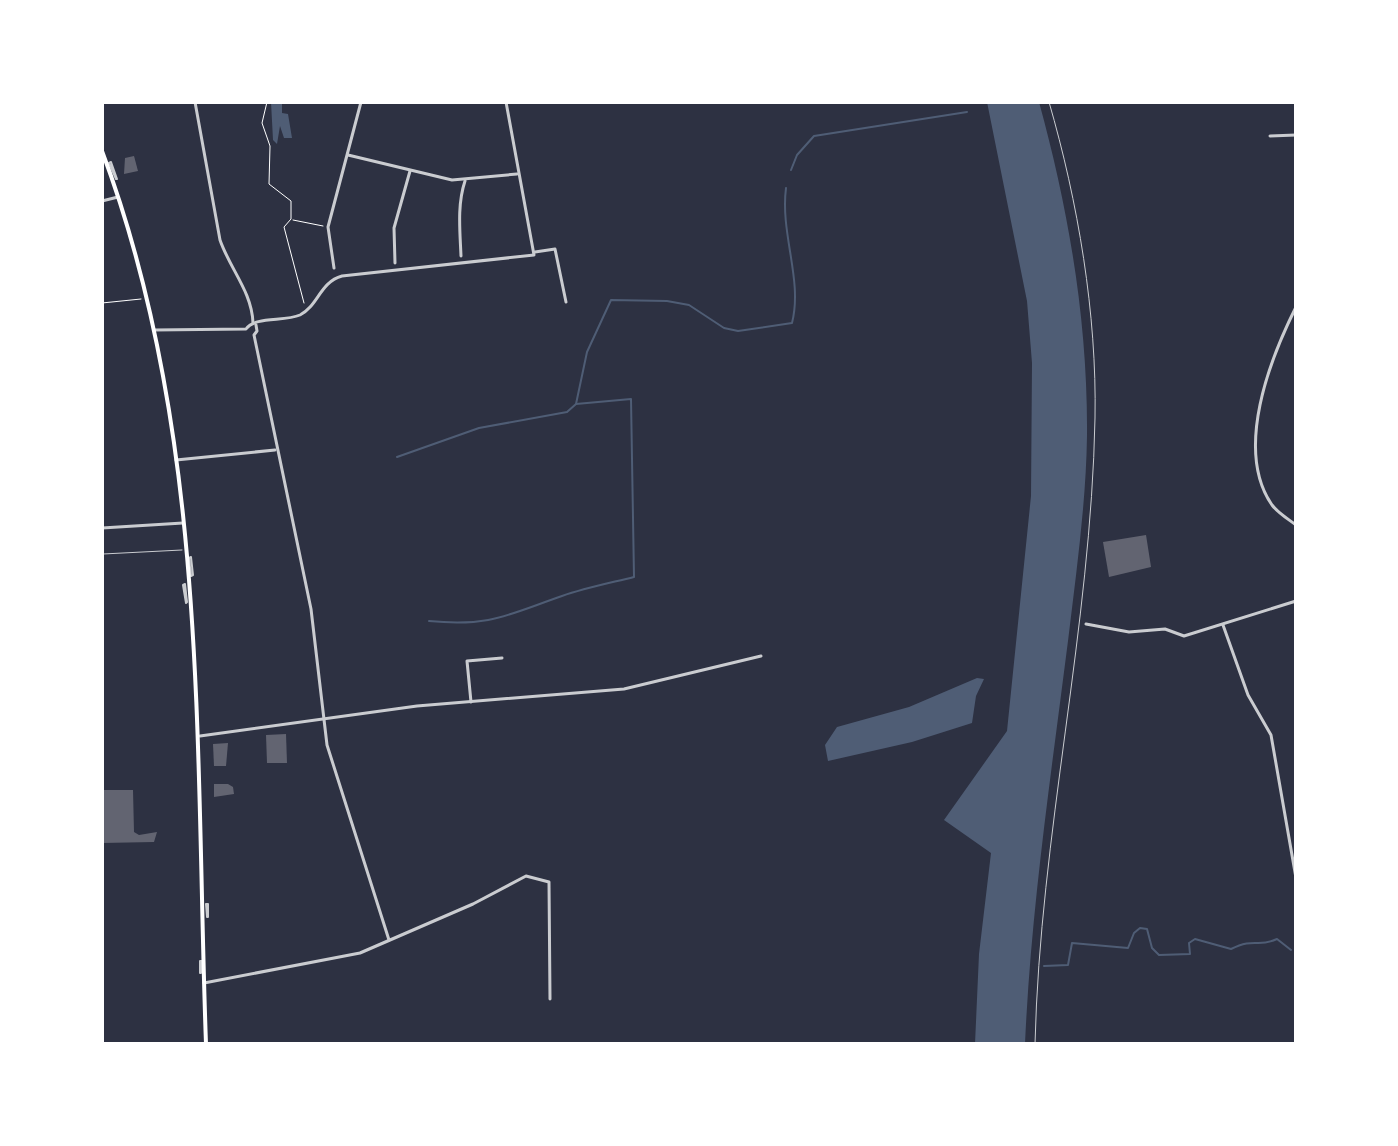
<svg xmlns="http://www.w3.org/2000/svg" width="1398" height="1146" font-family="Lato,sans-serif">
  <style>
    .water { fill: #4f5d75 }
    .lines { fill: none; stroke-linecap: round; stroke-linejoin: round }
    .stream { stroke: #4f5d75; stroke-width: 2 }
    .building { fill: #626471 }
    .path { stroke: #fff; stroke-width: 1 }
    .service { stroke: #caccd0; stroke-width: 1 }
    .pedestrian { stroke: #caccd0; stroke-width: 2 }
    .minor { stroke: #caccd0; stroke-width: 3 }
    .secondary { stroke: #fff; stroke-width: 4 }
  </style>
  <rect width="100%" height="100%" fill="#2d3142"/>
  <g class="water">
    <path d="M 271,102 L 282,102 L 282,113 L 288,114 L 292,138 L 284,138 L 280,126 L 277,144 L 273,140 Z"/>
    <path d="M 987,102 L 1039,102 C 1069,211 1088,323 1087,436 C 1086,504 1076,574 1068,641 C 1051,775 1031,909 1025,1044 L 975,1044 L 979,954 L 991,853 L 944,820 L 1007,731 L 1031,496 L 1032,363 L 1027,301 Z"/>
    <path d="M 977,678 L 984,679 L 976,696 L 972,723 L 912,742 L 828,761 L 825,745 L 837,727 L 909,707 Z"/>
  </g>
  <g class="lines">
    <g class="stream">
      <path d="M 791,170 L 797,155 L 814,136 L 967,112"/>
      <path d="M 397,457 L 479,428 L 567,412 L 576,404 L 587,352 L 611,300 L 667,301 L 689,305 L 724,328 L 738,331 L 792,323 C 803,280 780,234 786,188"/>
      <path d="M 429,621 C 490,627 507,615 562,596 C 585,588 610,583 634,577 L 631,399 L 576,404"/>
      <path d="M 1295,952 L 1296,952"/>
      <path d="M 1044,966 L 1068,965 L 1072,943 L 1128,948 L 1134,933 L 1140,928 L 1147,929 L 1152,948 L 1159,955 L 1190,954 L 1189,943 L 1195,939 L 1231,949 C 1255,937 1258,948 1277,939 L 1291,950"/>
    </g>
  </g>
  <g class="building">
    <path d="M 134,156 L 138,171 L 124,174 L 125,158 Z"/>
    <path d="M 1146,535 L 1151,567 L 1109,577 L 1103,542 Z"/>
    <path d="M 286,734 L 287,763 L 267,763 L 266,735 Z"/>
    <path d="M 228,743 L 226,766 L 214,766 L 213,744 Z"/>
    <path d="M 214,784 L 228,784 L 233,787 L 234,794 L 214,797 Z"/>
    <path d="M 102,790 L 133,790 L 134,832 L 139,835 L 157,832 L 154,842 L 102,843 Z"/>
  </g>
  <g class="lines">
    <g class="path">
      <path d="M 267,102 L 262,123 L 270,146 L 269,184 L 291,201 L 291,219 L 284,227 L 304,303"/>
      <path d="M 293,220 L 323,226"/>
      <path d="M 102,303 L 141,299"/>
    </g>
    <g class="service">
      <path d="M 103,554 L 182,550"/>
      <path d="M 1035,1044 C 1040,834 1091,628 1095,418 C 1097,314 1078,202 1049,102"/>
    </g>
    <g class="pedestrian">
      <path d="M 102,162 L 102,165"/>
      <path d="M 111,162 L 117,179 L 116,179 L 109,163 Z"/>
      <path d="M 191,557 L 193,575 L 191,576 L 189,558 Z"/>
      <path d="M 185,584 L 187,602 L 186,603 L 183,585 Z"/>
      <path d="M 206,904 L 208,904 L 208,917 L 207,917 Z"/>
      <path d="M 200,961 L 202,961 L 201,973 L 200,973 Z"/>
    </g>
    <g class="minor">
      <path d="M 195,102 L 220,240 C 230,269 252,292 253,323"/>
      <path d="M 433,102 L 488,102"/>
      <path d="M 1270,136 L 1296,135"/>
      <path d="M 348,155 L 452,180 L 517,174"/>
      <path d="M 102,201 L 118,197"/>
      <path d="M 535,252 L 555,249 L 566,302"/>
      <path d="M 461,256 C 460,231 457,205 465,181"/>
      <path d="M 395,263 L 394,228 L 410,171"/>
      <path d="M 334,268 L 328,227 L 361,102"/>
      <path d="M 1296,307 C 1270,359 1234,450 1272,505 C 1278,513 1288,519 1296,525"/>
      <path d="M 256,325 L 257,331 L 254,335 L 311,609 L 327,745 L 389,940"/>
      <path d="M 154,330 L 246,329 C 255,316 284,322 300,315 C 318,306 320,282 342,276 L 534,255 L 506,102"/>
      <path d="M 176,460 L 275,450"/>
      <path d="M 102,528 L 183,523"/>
      <path d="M 1086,624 L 1129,632 L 1165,629 L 1184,636 L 1296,601"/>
      <path d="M 1223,625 L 1248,695 L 1271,735 L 1296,878"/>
      <path d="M 471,702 L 467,661 L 502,658"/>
      <path d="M 200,736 L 417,706 L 624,689 L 761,656"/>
      <path d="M 204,983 L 360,953 L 473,904 L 526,876 L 549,882 L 550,999"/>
    </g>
    <path class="secondary" d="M 102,151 C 209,436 195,746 206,1044"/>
  </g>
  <rect width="1398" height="1146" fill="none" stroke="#ffffff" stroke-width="208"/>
</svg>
